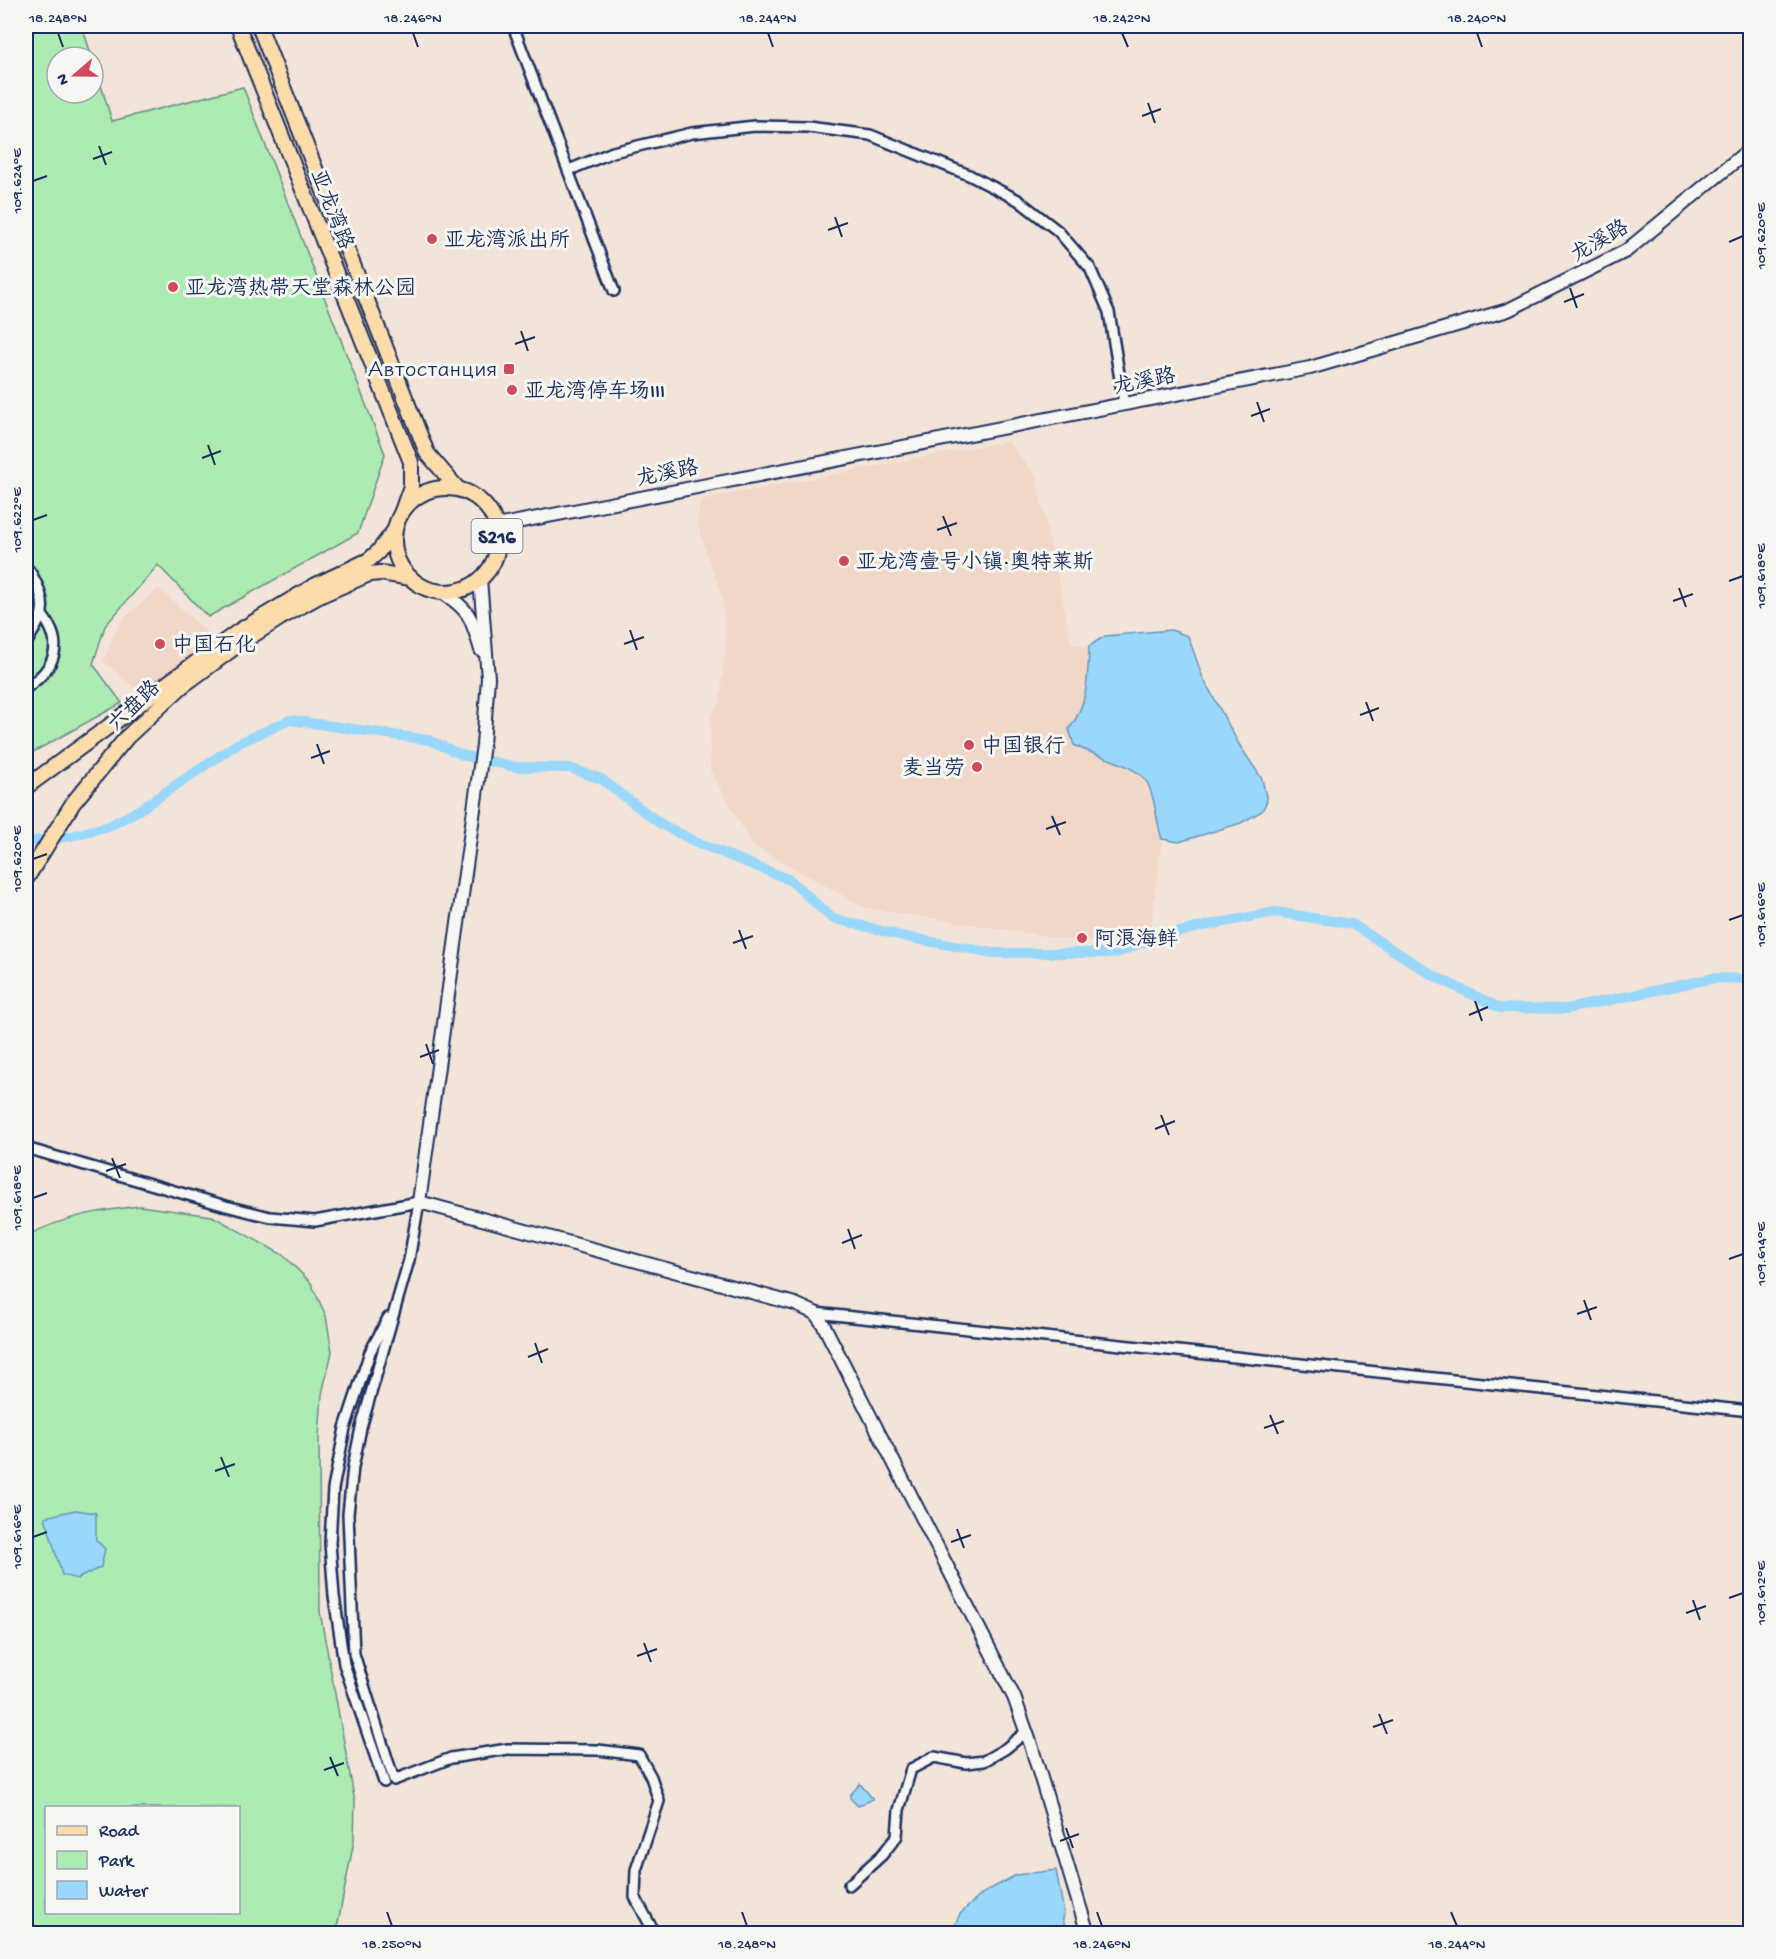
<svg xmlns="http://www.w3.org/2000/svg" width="1776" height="1959" font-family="'Gochi Hand','LXGW WenKai TC',sans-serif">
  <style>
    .built { fill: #f1d7c7 }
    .green { fill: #acebb2; stroke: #648d88; stroke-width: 1.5; fill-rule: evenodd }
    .water { fill: #99d8fb; stroke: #6794bc; stroke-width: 1.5 }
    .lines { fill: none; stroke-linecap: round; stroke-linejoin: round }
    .canal { stroke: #99d8fb; stroke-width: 10 }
    .street-casing { stroke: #1b2f5e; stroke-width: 14 }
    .secondary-casing { stroke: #1b2f5e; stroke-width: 16 }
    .primary-casing { stroke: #1b2f5e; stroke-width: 18 }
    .street { stroke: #f6f6f2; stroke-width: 9 }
    .secondary { stroke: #f6f6f2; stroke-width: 12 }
    .primary { stroke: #fddcac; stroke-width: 14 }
    .ticks { fill: none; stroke: #1b2f5e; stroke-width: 2 }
    .poi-dot { fill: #d1495b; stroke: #f6f6f2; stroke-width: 2 }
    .labels { text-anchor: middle; stroke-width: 6; stroke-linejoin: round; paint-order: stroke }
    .shield { fill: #f6f6f2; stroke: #5d6b8a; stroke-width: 1.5 }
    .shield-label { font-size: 20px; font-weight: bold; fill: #1b2f5e }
    .street-label { font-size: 21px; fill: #1b2f5e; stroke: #f6f6f2 }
    .poi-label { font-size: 21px; fill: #1b2f5e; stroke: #f6f6f2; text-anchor: start }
    .neatline { fill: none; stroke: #1b2f5e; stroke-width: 2 }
    .ticks-label { font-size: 15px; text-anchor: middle; fill: #1b2f5e }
  </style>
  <rect width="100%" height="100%" fill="#f3e4d9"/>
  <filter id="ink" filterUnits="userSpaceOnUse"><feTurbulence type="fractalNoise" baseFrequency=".0167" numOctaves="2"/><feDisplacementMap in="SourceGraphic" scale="12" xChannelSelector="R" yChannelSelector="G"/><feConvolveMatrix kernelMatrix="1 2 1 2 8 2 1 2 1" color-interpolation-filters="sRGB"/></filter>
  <g filter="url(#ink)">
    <g class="built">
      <path d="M 1008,441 L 1036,476 L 1072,645 L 1089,646 L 1086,693 L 1079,716 L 1069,729 L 1117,762 L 1133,768 L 1147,782 L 1156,809 L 1162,839 L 1151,927 L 1108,942 L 1085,942 L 866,908 L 752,845 L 710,770 L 711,715 L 720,703 L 726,634 L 722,596 L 706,553 L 698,523 L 700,500 Z"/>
      <path d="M 159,588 L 215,639 L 140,693 L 103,661 L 121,621 Z"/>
    </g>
    <g class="green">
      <path d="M 26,26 L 82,26 L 92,57 L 57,57 L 57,93 L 93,93 L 93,59 L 112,121 L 243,87 L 385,454 L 358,533 L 208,617 L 158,565 L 105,626 L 93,664 L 122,703 L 26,756 Z"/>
      <path d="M 140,1206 L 212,1216 L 283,1255 L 311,1283 L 326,1316 L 332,1352 L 322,1394 L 319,1437 L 320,1612 L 355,1802 L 354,1841 L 336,1933 L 26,1933 L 26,1236 C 66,1216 96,1211 140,1206 ZM 46,1808 L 238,1808 L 238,1912 L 46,1912 Z"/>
    </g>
    <g class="water">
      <path d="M 1171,630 L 1188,636 L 1203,678 L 1240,746 L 1262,779 L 1267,801 L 1262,811 L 1241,823 L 1179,842 L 1162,839 C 1156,821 1156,801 1148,784 C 1137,763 1095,757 1074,745 L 1069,729 C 1088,705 1088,676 1089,646 L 1105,636 Z"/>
      <path d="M 75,1510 L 96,1513 L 96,1540 L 105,1549 L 101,1567 L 77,1579 L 62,1575 L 45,1517 Z"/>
      <path d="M 860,1784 L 873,1799 L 858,1806 L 850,1798 L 850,1795 Z"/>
      <path d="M 1056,1870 L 1064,1913 L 1063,1920 L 1067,1933 L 951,1933 L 960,1914 L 983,1893 L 1016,1875 Z"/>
    </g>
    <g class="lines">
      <path class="canal" d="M 26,842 L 71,836 L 109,826 L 139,810 L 237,744 L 290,720 L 429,740 L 462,755 L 516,767 L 570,768 L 601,779 L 661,824 L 698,843 L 790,880 L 832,918 L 906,937 L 993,953 L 1116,953 L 1154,938 L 1204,926 L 1275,912 L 1352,924 L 1434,976 L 1500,1008 L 1567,1009 L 1714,978 L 1750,979"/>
      <defs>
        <g id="street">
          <path d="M 513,26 L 614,291"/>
          <path d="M 569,170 L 613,152 L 692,133 L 755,126 L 808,127 L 870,135 L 969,175 L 1018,200 L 1058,231 L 1090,268 L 1109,312 L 1124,404"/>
          <path d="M 26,567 C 32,573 34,579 38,587 C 49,614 38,621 26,644"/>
          <path d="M 26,688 C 54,669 66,645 42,615"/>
          <path d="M 26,1148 L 226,1206 L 270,1217 L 315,1221 L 419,1202 L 409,1260 L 361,1428 L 353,1467 L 348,1514 L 354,1654 L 394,1780 L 451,1758 L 508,1749 L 598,1750 L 639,1755 L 651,1777 L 659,1801 L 636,1870 L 635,1897 L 655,1934"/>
          <path d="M 815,1313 L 1750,1411"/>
          <path d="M 384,1782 L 344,1664 L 334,1596 L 330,1543 L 333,1489 L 345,1428 L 370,1352 L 388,1318"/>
          <path d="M 849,1885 L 882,1855 L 897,1836 L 899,1810 L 911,1769 L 934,1757 L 966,1763 L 984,1761 L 1005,1749 L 1026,1732"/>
        </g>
        <g id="secondary">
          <path d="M 496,526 L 1310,368 L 1508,310 L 1626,251 L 1750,149"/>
          <path d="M 480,579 L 488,678 L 483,745 L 419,1202 L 744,1290 L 795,1304 L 815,1313 L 823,1324 L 1014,1697 L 1031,1745 L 1088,1934"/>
          <path d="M 442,592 C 471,611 471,617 481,650"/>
        </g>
        <g id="primary">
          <path d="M 238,26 L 411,462 L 411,486 L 402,511"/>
          <path d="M 259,26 L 427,453 L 458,489"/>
          <circle cx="446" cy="540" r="52"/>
          <path d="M 26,787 L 239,631 L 314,586 L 369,560 L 378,552 L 394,531"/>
          <path d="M 26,879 L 73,803 L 127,737 L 182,686 L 239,644 L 280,618 L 321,595 L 369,574 L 381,573 L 411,578"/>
        </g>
      </defs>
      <use href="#street" class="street-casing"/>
      <use href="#secondary" class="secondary-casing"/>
      <use href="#primary" class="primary-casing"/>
      <use href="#street" class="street"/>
      <use href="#secondary" class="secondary"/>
      <use href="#primary" class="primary"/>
    </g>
  </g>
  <path class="ticks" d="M 58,33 L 63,47M 413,33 L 418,47M 768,33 L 773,47M 1122,33 L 1128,47M 1477,33 L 1482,47M 1148,103 L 1155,123M 1142,116 L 1161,109M 99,146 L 106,165M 93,159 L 112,152M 33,181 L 47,176M 835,217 L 842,237M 828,230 L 848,223M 1729,242 L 1743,236M 1570,288 L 1577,308M 1564,302 L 1584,294M 521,331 L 528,351M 515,344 L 535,337M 1257,402 L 1264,422M 1251,416 L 1270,409M 208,445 L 215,465M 202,458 L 221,451M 943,516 L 951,536M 33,520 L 47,515M 937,530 L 957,523M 1729,581 L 1743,576M 1679,588 L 1686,607M 1673,601 L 1693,594M 630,630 L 637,650M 624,644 L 644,637M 1366,702 L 1373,721M 1360,715 L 1379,708M 317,744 L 324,764M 311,758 L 330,751M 1052,816 L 1060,835M 1046,829 L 1066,822M 33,859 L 47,854M 1729,920 L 1743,915M 739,930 L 746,949M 733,943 L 753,936M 1475,1001 L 1482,1021M 1469,1015 L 1488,1007M 426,1044 L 433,1064M 420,1057 L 439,1050M 1161,1115 L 1169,1135M 1155,1129 L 1175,1121M 112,1158 L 120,1178M 106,1171 L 126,1164M 33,1198 L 47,1193M 848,1229 L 855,1249M 842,1243 L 862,1235M 1729,1259 L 1743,1254M 1584,1300 L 1591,1320M 1577,1314 L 1597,1307M 535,1343 L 542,1363M 528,1357 L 548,1349M 1270,1415 L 1278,1434M 1264,1428 L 1284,1421M 221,1457 L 229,1477M 215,1471 L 235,1464M 957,1529 L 964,1548M 33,1537 L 47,1532M 951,1542 L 971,1535M 1729,1598 L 1743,1593M 1693,1600 L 1700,1620M 1686,1613 L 1706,1606M 644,1643 L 651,1662M 637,1656 L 657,1649M 1379,1714 L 1387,1734M 1373,1727 L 1393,1720M 330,1757 L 338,1776M 324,1770 L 344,1763M 1066,1828 L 1073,1848M 1060,1841 L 1079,1834M 387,1912 L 392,1926M 742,1912 L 747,1926M 1097,1912 L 1102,1926M 1451,1912 L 1457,1926"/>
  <g class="poi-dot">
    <circle cx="432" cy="239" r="6"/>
    <circle cx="173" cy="287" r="6"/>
    <rect x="503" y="363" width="12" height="12" rx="3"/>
    <circle cx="512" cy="390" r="6"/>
    <circle cx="844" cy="561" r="6"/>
    <circle cx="160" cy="644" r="6"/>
    <circle cx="969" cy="745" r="6"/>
    <circle cx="977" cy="767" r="6"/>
    <circle cx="1082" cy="938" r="6"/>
  </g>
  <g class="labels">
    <rect class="shield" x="471.5" y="519" width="51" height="34" rx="4.5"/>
    <g class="shield-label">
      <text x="497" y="543">S216</text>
    </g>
    <g class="street-label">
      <text transform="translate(333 209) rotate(69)" y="7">亚龙湾路</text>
      <text transform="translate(1599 240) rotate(-30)" y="7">龙溪路</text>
      <text transform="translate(1144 380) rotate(-11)" y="7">龙溪路</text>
      <text transform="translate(667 472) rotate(-11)" y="7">龙溪路</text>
      <text transform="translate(133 705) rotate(-44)" y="7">六盘路</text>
    </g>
    <g class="poi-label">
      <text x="444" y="246">亚龙湾派出所</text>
      <text x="185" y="294">亚龙湾热带天堂森林公园</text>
      <text x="497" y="376" text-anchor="end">Автостанция</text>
      <text x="524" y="397">亚龙湾停车场III</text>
      <text x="856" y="568">亚龙湾壹号小镇·奥特莱斯</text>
      <text x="172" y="651">中国石化</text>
      <text x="981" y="752">中国银行</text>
      <text x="965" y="774" text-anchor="end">麦当劳</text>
      <text x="1094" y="945">阿浪海鲜</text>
    </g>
  </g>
  <rect width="1776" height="1959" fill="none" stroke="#f6f6f2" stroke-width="66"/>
  <rect x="45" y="1806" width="195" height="108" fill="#f6f6f2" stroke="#9ea6b7" stroke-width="1.5"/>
  <rect x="57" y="1826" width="30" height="9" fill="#fddcac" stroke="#9ea6b7" stroke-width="1.5"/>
  <text x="99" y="1836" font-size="18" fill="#1b2f5e">Road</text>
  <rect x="57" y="1851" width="30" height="18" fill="#acebb2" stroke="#9ea6b7" stroke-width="1.5"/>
  <text x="99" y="1866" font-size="18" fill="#1b2f5e">Park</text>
  <rect x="57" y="1881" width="30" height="18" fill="#99d8fb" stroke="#9ea6b7" stroke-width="1.5"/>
  <text x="99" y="1896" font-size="18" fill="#1b2f5e">Water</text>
  <g transform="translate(75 75) rotate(250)"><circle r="28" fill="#f6f6f2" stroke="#9ea6b7" stroke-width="1.5"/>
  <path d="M0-4.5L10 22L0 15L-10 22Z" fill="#d1495b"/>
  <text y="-9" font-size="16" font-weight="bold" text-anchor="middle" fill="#1b2f5e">N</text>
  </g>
  <rect x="33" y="33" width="1710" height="1893" class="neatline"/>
  <g class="ticks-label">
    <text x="58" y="22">18.248°N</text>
    <text x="413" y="22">18.246°N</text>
    <text x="768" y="22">18.244°N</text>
    <text x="1122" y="22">18.242°N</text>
    <text x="1477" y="22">18.240°N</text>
    <text transform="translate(16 181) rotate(-90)" y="5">109.624°E</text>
    <text transform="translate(1760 236) rotate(-90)" y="5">109.620°E</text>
    <text transform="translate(16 520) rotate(-90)" y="5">109.622°E</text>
    <text transform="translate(1760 576) rotate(-90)" y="5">109.618°E</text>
    <text transform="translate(16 859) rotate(-90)" y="5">109.620°E</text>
    <text transform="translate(1760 915) rotate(-90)" y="5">109.616°E</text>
    <text transform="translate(16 1198) rotate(-90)" y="5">109.618°E</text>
    <text transform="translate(1760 1254) rotate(-90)" y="5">109.614°E</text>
    <text transform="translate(16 1537) rotate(-90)" y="5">109.616°E</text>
    <text transform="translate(1760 1593) rotate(-90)" y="5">109.612°E</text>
    <text x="392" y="1948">18.250°N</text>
    <text x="747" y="1948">18.248°N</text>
    <text x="1102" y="1948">18.246°N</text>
    <text x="1457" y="1948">18.244°N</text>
  </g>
</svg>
